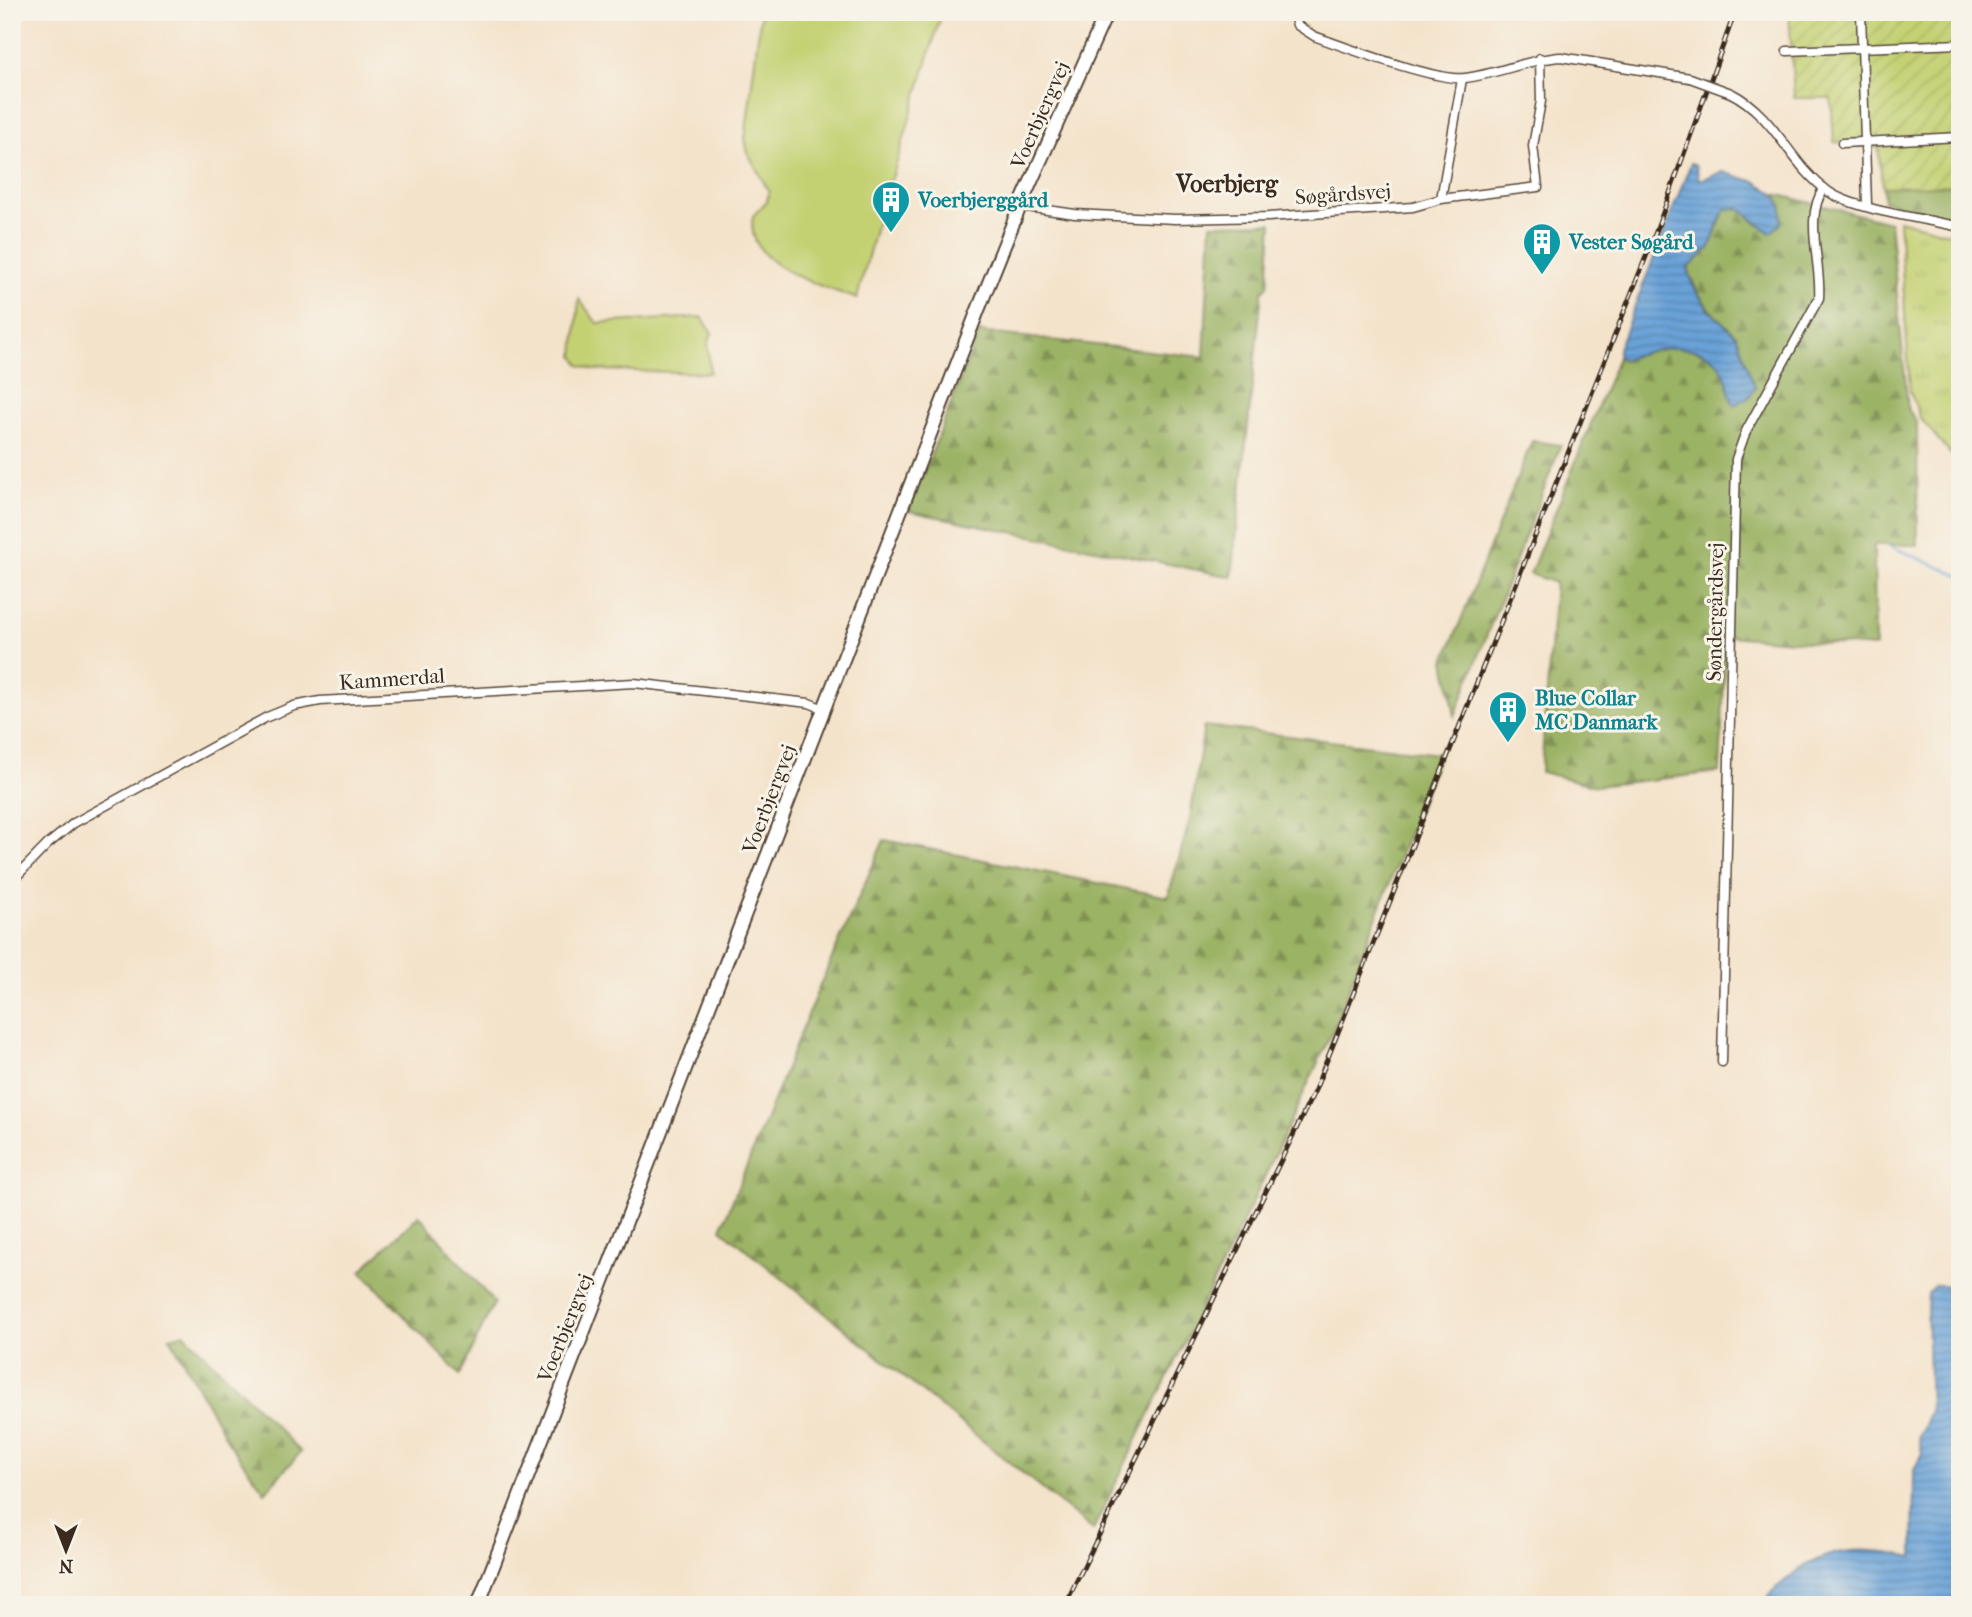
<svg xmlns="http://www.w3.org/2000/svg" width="1972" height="1617" font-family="'IM FELL French Canon',serif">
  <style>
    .grass { fill: url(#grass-tufts); stroke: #807e48; stroke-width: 2 }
    .forest { fill: url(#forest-firs); stroke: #6b6e42; stroke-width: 2 }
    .park { fill: #c4d173; stroke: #807e48; stroke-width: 2 }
    .garden { fill: url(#garden-furrows); stroke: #807e48; stroke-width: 2 }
    .water { fill: url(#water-rules); stroke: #52667b; stroke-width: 2 }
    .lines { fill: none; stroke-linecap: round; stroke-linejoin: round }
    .stream { stroke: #69a2d8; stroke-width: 2.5 }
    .street-casing { stroke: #574638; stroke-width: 11 }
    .secondary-casing { stroke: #574638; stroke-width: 16 }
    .street { stroke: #fff; stroke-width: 8 }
    .secondary { stroke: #fff; stroke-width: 12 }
    .rail-casing { stroke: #3b2a1e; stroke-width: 5 }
    .rail { stroke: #f7f3e8; stroke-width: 2.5; stroke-dasharray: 8; stroke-linecap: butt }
    .street-bridge-casing { stroke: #574638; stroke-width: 11; stroke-linecap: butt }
    .street-bridge { stroke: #fff; stroke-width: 8 }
    .labels { text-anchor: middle; stroke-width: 6; stroke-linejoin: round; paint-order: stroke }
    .street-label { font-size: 21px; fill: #3b2a1e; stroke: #f7f3e8 }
    .culture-label { font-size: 21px; font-weight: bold; fill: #0d838f; stroke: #f7f3e8; text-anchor: start }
    .quarter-label { font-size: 24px; font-weight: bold; fill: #3b2a1e; stroke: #f7f3e8 }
  </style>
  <defs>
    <pattern id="grass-tufts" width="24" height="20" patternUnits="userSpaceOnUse" patternTransform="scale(1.75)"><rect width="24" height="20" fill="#c4d173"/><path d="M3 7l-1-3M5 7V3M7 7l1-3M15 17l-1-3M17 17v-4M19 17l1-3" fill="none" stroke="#a9b463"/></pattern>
    <pattern id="forest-firs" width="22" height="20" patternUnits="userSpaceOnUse" patternTransform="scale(1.75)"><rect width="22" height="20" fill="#9bb365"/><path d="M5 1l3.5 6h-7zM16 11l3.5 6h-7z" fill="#809253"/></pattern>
    <pattern id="garden-furrows" width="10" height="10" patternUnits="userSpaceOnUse" patternTransform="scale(1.75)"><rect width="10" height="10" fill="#c4d173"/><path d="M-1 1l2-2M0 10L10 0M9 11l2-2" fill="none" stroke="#a9b463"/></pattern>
    <pattern id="water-rules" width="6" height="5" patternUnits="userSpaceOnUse" patternTransform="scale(1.75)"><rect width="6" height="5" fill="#69a2d8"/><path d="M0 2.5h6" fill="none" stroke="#5884af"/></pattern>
  </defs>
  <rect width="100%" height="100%" fill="#f7f3e8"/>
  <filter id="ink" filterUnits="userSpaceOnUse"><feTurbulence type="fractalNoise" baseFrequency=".0143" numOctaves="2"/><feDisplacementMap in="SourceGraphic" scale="14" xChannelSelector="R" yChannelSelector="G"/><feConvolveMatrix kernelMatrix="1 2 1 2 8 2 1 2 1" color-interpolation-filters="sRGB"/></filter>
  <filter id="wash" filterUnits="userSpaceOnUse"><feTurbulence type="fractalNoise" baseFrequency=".00686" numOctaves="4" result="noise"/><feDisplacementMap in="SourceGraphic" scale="28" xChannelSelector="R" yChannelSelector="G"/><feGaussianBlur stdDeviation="1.57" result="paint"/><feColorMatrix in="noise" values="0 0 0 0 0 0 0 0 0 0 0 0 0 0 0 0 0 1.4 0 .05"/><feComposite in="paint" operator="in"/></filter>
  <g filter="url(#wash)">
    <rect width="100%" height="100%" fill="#f4e3cb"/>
    <path class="grass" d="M 1899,220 L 1960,236 L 1960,465 L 1920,418 L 1910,391 Z"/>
    <g class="forest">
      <path d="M 1960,185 L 1960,219 L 1884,201 L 1883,187 Z"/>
      <path d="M 1775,194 L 1890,222 L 1908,409 L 1917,422 L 1918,545 L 1874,545 L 1875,647 L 1726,636 L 1720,772 L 1596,786 L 1541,772 L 1555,583 L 1530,574 L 1618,357 L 1625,360 C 1652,347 1703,338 1722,369 C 1729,380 1728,396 1734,405 L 1737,336 C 1714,315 1696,298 1688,268 L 1709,249 L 1725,209 L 1739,208 L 1759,225 L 1782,206 Z"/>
      <path d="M 1272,223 L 1268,286 L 1262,292 L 1232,577 L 909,511 L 979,332 L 1204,357 L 1211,224 Z"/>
      <path d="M 1532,441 L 1561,445 L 1455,716 L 1445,660 Z"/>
      <path d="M 1204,726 L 1439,754 L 1333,1030 L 1259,1189 L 1093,1530 L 721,1229 L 818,990 L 884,840 L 1168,897 L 1190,819 Z"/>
      <path d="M 419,1215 L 494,1303 L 460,1375 L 361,1271 Z"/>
      <path d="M 184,1333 L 301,1452 L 265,1492 L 230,1445 L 170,1337 Z"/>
    </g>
    <g class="park">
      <path d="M 761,12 L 942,12 L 892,178 L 887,184 L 857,299 C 822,285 743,267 753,216 L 767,201 L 769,192 L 748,153 L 745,139 Z"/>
      <path d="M 579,299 L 597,323 L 702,317 L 712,333 L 708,345 L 710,373 L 595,370 L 580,365 L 574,356 Z"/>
    </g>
    <path class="garden" d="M 1789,12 L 1960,12 L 1960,185 L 1883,187 L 1878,148 L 1834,142 L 1831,98 L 1794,98 Z"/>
    <g class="water">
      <path d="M 1691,163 L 1696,165 L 1699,180 L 1723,172 L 1756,182 L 1775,194 L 1782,206 L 1781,224 L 1770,233 L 1739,208 L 1725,209 L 1709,249 L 1688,268 L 1693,286 L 1709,310 L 1737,336 L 1755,388 L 1748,398 L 1734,405 C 1728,396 1729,380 1722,369 C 1704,338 1652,347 1625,360 L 1618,357 L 1618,349 Z"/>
      <path d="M 1935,1285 L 1960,1286 L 1960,1605 L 1760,1605 C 1807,1553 1844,1541 1913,1557 L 1914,1470 L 1922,1454 L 1919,1437 L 1930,1411 L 1927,1311 L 1928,1293 Z"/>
    </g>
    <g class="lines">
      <path class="stream" d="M 1890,546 L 1960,576"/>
    </g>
  </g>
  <g filter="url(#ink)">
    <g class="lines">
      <defs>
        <g id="street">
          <path d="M 1293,12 L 1297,25 L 1314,36 C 1344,47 1438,82 1465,78 C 1498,74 1528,59 1561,57 L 1690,78"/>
          <path d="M 1861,12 L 1867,205"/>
          <path d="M 1787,51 L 1960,44"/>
          <path d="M 1731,93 C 1776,116 1790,165 1829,192 C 1855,210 1927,219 1960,227"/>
          <path d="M 1842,143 L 1960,137"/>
          <path d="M 1441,199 L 1462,79"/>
          <path d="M 1020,206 L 1075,214 L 1175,219 L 1268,217 L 1413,207 L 1441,199 L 1538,187 L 1533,146 L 1541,101 L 1540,58"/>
          <path d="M 12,881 L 48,844 L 74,823 L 267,717 L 294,706 L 320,701 L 634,683 L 809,703 L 824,709"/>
          <path d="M 1722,1062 L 1736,459 L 1746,431 L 1819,298 C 1822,263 1803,218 1824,188"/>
        </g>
        <path id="secondary" d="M 478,1605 L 978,310 L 1020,206 L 1107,12"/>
      </defs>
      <use href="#street" class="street-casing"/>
      <use href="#secondary" class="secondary-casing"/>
      <use href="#street" class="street"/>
      <use href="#secondary" class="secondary"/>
      <defs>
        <path id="rail" d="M 1065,1605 L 1315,1090 L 1657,229 L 1735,12"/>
      </defs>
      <use href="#rail" class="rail-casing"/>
      <use href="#rail" class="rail"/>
      <defs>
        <path id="street-bridge" d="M 1690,78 L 1731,93"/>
      </defs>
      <use href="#street-bridge" class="street-bridge-casing"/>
      <use href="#street-bridge" class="street-bridge"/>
    </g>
  </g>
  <defs>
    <symbol id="building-pin" viewBox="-11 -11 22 30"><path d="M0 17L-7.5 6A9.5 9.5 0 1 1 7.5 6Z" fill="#0f9aa8" stroke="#f7f3e8"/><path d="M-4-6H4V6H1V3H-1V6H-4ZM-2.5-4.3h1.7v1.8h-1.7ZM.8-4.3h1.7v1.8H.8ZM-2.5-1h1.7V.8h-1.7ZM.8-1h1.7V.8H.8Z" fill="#fff"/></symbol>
  </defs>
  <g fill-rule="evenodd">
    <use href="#building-pin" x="869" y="178" width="44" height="60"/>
    <use href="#building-pin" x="1520" y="220" width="44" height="60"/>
    <use href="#building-pin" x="1486" y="688" width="44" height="60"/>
  </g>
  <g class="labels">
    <g class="street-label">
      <text transform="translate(1040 115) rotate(-66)" y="7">Voerbjergvej</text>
      <text transform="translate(1343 194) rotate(-4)" y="7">Søgårdsvej</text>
      <text transform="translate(1715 612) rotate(-89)" y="7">Søndergårdsvej</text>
      <text transform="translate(392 679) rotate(-4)" y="7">Kammerdal</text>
      <text transform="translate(769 799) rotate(-69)" y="7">Voerbjergvej</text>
      <text transform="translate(565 1328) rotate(-68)" y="7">Voerbjergvej</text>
    </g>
    <g class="culture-label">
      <text x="918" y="207">Voerbjerggård</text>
      <text x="1569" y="249">Vester Søgård</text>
      <text x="1535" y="705">Blue Collar<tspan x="1535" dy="24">MC Danmark</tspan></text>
    </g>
    <g class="quarter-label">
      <text x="1227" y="192">Voerbjerg</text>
    </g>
  </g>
  <rect width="1972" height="1617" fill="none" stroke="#f7f3e8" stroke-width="42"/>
  <g transform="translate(66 1550) rotate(180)" stroke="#f7f3e8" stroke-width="5" paint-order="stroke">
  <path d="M0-5L12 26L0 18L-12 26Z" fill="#3b2a1e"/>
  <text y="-10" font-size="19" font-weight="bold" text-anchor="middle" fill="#3b2a1e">N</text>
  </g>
</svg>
